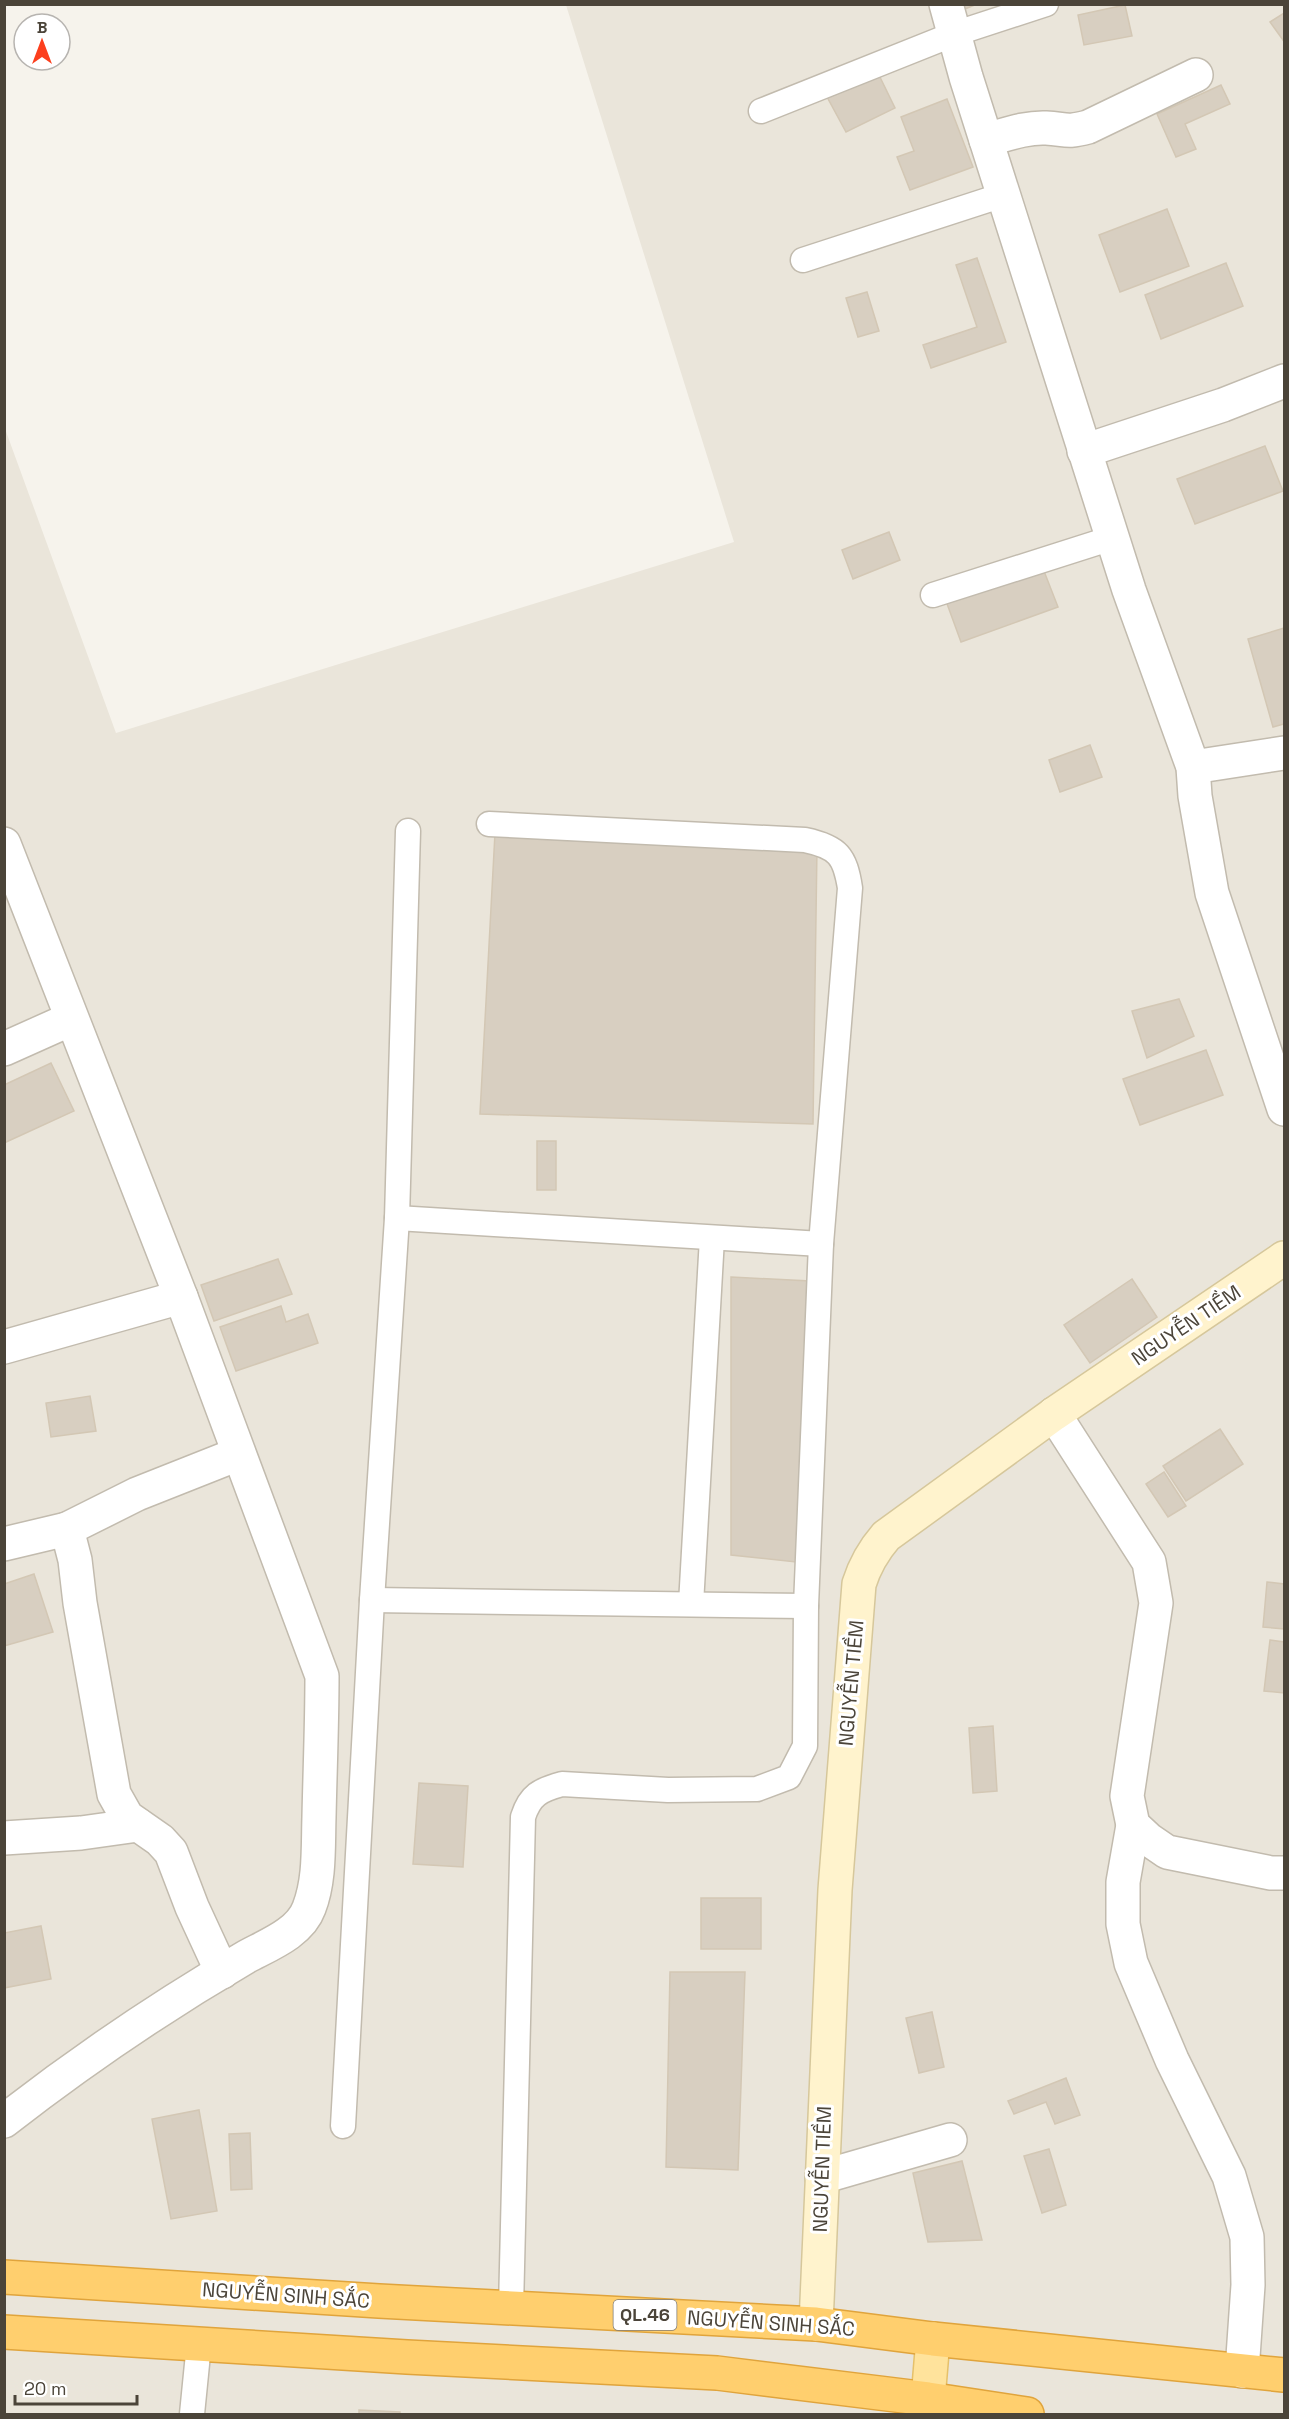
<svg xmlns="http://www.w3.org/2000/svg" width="1289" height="2419" font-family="'Space Grotesk',sans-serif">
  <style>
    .residential { fill: #eae5da }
    .building { fill: #d8cfc1; stroke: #d3c7b4; stroke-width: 1.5 }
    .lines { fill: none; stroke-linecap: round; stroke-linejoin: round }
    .lane-casing { stroke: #c2bbae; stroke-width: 27 }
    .street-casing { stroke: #c2bbae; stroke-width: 36 }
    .secondary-casing { stroke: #d6c79b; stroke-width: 36 }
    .primary-casing { stroke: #e6c16a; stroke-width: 36 }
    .highway-casing { stroke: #e0a43c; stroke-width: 36 }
    .lane { stroke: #fff; stroke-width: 24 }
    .street { stroke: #fff; stroke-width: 33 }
    .secondary { stroke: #fff3cd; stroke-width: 33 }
    .primary { stroke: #ffe39c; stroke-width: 33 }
    .highway { stroke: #ffcf6e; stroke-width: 33 }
    .labels { text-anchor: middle; stroke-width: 6; stroke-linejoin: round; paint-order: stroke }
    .shield { fill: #fff; stroke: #817c74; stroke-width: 1.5 }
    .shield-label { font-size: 18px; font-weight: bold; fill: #4b4439 }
    .street-label { font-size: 20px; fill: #4b4439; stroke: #fff }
  </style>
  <rect width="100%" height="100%" fill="#f6f3ec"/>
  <path class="residential" d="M 566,5 L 1284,5 L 1284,2414 L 5,2414 L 4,426 L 116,733 L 734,542 Z"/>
  <g class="building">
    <path d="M 963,4 L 977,4 L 965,9 Z"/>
    <path d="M 1125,5 L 1132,36 L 1084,45 L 1078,15 Z"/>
    <path d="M 1284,13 L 1284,39 L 1283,40 L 1270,22 Z"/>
    <path d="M 876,69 L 895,108 L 846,132 L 826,95 Z"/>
    <path d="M 1221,85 L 1230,104 L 1185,124 L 1196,149 L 1176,157 L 1157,114 Z"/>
    <path d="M 947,99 L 973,167 L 910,190 L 897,157 L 914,151 L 901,117 Z"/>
    <path d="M 1167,209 L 1189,266 L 1120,292 L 1099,235 Z"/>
    <path d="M 977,258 L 1006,342 L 931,368 L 923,345 L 977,327 L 956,265 Z"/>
    <path d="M 1226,263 L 1243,306 L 1161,339 L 1145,295 Z"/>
    <path d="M 867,292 L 879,331 L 858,337 L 846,298 Z"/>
    <path d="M 1265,446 L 1283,491 L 1195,524 L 1177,479 Z"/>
    <path d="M 889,532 L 900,560 L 853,579 L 842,550 Z"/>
    <path d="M 1042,566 L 1058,607 L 961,642 L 946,601 Z"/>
    <path d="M 1284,628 L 1284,724 L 1273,727 L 1248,639 Z"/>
    <path d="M 1090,745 L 1102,777 L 1060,792 L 1049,760 Z"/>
    <path d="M 495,833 L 817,847 L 813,1124 L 480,1114 Z"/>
    <path d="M 1179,999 L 1194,1036 L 1147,1058 L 1132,1011 Z"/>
    <path d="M 1206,1050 L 1223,1095 L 1140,1125 L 1123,1079 Z"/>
    <path d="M 51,1063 L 74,1111 L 4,1143 L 4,1085 Z"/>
    <rect x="537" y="1141" width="19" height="49"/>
    <path d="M 278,1259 L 292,1294 L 214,1321 L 201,1285 Z"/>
    <path d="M 731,1277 L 810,1281 L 796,1562 L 731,1555 Z"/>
    <path d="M 1132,1279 L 1157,1317 L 1090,1363 L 1064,1325 Z"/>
    <path d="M 281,1306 L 286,1322 L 308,1314 L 318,1343 L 236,1371 L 220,1327 Z"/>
    <path d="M 90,1396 L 96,1431 L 51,1437 L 46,1403 Z"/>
    <path d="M 1220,1429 L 1243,1464 L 1186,1501 L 1163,1466 Z"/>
    <path d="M 1164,1472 L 1186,1506 L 1168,1517 L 1146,1484 Z"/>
    <path d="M 34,1574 L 53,1632 L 4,1646 L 4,1584 Z"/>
    <path d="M 1267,1582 L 1284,1584 L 1284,1629 L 1263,1627 Z"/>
    <path d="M 1270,1640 L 1284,1642 L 1284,1693 L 1264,1691 Z"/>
    <path d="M 993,1726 L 997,1791 L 973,1793 L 969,1728 Z"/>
    <path d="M 419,1783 L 468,1786 L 463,1867 L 413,1864 Z"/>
    <rect x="701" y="1898" width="60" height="51"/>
    <path d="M 41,1926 L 51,1979 L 4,1988 L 4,1933 Z"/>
    <path d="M 670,1972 L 745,1972 L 738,2170 L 666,2167 Z"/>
    <path d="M 932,2012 L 944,2067 L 919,2073 L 906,2018 Z"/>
    <path d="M 1066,2078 L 1080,2115 L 1055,2124 L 1046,2102 L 1014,2114 L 1008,2101 Z"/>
    <path d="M 199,2110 L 217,2211 L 171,2219 L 152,2119 Z"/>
    <path d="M 250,2133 L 252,2189 L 231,2190 L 229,2134 Z"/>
    <path d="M 1049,2149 L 1066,2205 L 1042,2213 L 1024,2156 Z"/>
    <path d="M 962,2161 L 982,2240 L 928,2242 L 913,2173 Z"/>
    <path d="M 359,2410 L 400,2412 L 400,2414 L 359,2414 Z"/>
  </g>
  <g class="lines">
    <defs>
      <g id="lane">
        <path d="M 761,111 L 954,34 L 1046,4"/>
        <path d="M 803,260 L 1003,195"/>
        <path d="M 933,595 L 1112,538"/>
        <path d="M 489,824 L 805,840 C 838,847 845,856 850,888 L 821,1244 L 806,1606 L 805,1746 L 789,1777 L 757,1789 L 668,1790 L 562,1784 C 540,1790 530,1795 523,1817 L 511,2308"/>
        <path d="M 397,1218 L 821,1244"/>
        <path d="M 372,1600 L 806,1606"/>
        <path d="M 691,1604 L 712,1238"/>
        <path d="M 343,2126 L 372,1600 L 397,1218 L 408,831"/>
        <path d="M 192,2414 L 199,2344"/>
      </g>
      <g id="street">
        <path d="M 946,4 L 966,77 L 1129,590 L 1193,767 L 1195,796 L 1212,893 L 1284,1109"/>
        <path d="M 986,140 C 1005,135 1026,127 1046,128 C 1066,129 1066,133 1088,127 L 1196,75"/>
        <path d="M 1084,451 L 1223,405 L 1284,381"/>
        <path d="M 1193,767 L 1284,753"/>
        <path d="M 4,844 L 181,1297 L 322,1676 C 322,1723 320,1770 319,1817 C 318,1847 320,1880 309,1908 C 300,1933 268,1945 246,1957 C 162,2006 81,2061 4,2121"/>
        <path d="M 4,1049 L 71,1019"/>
        <path d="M 4,1347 L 181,1297"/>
        <path d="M 1054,1414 L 1149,1562 L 1156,1603 L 1127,1796 L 1133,1825 L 1148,1839 L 1167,1852 L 1271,1873 L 1284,1873"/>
        <path d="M 67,1529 L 75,1560 L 80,1603 L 114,1794 L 127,1817 L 160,1840 L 171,1852 L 192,1907 L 222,1972"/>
        <path d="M 4,1544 L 67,1529 L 137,1494 L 238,1454"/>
        <path d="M 1133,1825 L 1123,1882 L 1123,1924 L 1131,1963 L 1172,2060 L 1229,2176 L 1247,2237 L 1248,2285 L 1242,2371"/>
        <path d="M 4,1838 L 81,1833 L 138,1825"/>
        <path d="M 822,2177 L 950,2140"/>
      </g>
      <path id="secondary" d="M 816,2324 L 835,1890 L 859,1584 C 865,1565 873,1551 886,1536 L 1054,1414 L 1284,1258"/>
      <path id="primary" d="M 928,2399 L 933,2339"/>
      <g id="highway">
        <path d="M 4,2277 L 379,2301 L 816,2324 L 933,2339 L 1284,2375"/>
        <path d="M 4,2332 L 407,2357 L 717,2373 L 928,2399 L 1027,2414"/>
      </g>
    </defs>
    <use href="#lane" class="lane-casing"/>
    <use href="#street" class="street-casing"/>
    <use href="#secondary" class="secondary-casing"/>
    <use href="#primary" class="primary-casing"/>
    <use href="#highway" class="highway-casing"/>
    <use href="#lane" class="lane"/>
    <use href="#street" class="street"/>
    <use href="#secondary" class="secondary"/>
    <use href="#primary" class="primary"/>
    <use href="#highway" class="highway"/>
  </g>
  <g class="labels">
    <rect class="shield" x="613.5" y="2300" width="63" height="30" rx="4.5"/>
    <g class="shield-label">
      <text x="645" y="2321">QL.46</text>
    </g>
    <g class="street-label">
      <text transform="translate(1186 1325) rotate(-34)" y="7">NGUYỄN TIỀM</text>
      <text transform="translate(851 1683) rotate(-85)" y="7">NGUYỄN TIỀM</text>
      <text transform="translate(822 2169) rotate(-88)" y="7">NGUYỄN TIỀM</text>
      <text transform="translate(286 2295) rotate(4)" y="7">NGUYỄN SINH SẮC</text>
      <text transform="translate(771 2323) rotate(4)" y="7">NGUYỄN SINH SẮC</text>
    </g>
  </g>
  <rect width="1289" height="2419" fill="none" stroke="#4b4439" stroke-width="12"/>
  <g transform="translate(42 42)"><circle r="28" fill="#ffffff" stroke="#b7b4b0" stroke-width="1.5"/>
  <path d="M0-4.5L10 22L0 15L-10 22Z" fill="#fc3f1d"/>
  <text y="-9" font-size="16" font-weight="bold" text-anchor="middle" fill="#4b4439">B</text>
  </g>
  <path d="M15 2395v9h122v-9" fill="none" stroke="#4b4439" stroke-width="3"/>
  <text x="24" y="2395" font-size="18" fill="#4b4439" stroke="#ffffff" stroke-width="4.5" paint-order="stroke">20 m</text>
</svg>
